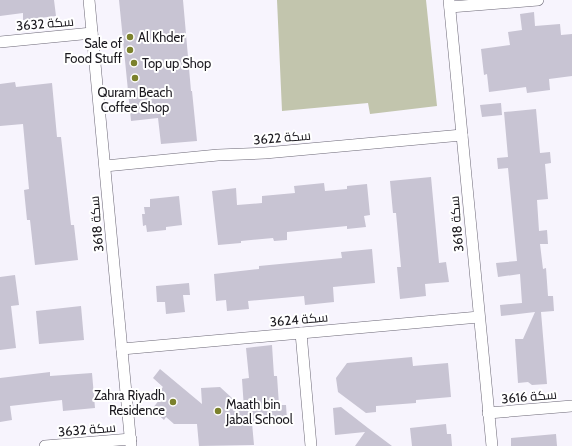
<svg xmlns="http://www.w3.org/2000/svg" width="572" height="446" font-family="Cabin,Cairo,sans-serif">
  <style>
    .green { fill: #c2c5ad }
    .building { fill: #c8c4d3 }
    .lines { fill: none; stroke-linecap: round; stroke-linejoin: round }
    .minor-casing { stroke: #6c6876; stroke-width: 12 }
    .minor { stroke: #fff; stroke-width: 11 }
    .poi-dot { fill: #7b812c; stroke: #fff; stroke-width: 1.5 }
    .labels { text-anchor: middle; stroke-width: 4; stroke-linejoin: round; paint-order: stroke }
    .street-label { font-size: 13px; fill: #1b191f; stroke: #fff }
    .poi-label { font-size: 13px; fill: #1b191f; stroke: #fff; text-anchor: start }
  </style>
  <rect width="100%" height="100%" fill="#f7f4fd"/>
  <path class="green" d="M 277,0 L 426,0 L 437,106 L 370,114 L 368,103 L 282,111 Z"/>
  <g class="building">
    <path d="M 0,0 L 54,0 L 56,16 L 23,20 L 23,13 L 0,16 Z"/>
    <path d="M 119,0 L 183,0 L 191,91 L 192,91 L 197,141 L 161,144 L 158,118 L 131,121 Z"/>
    <path d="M 534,12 L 535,26 L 560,24 L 561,35 L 572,34 L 572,76 L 549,79 L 550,90 L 527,93 L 526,87 L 489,92 L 487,74 L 484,75 L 481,49 L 510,45 L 508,32 L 522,30 L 520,14 Z"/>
    <path d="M 15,82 L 16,87 L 52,83 L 57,137 L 61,137 L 71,225 L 74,225 L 78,260 L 35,265 L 30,220 L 27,220 L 24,190 L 29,189 L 23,124 L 0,126 L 0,84 Z"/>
    <path d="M 501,103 L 502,115 L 482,117 L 480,105 Z"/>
    <path d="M 536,109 L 540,153 L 550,152 L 551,163 L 545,164 L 548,199 L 537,200 L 539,231 L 547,230 L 548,244 L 540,244 L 543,269 L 546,268 L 548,296 L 553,296 L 554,311 L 541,312 L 547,384 L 532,385 L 528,382 L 518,383 L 515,339 L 523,339 L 535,312 L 501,316 L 500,305 L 522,303 L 520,274 L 498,277 L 496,263 L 517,261 L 508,168 L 498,169 L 497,158 L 508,157 L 504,112 Z"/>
    <path d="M 431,177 L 439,263 L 446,262 L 449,282 L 425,284 L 426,296 L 400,299 L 397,267 L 401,267 L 396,213 L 393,213 L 390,181 Z"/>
    <path d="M 324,183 L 325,191 L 347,189 L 347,186 L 367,184 L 370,215 L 364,216 L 366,227 L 347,229 L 347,226 L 287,232 L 287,240 L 274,241 L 273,238 L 241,241 L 241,243 L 218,245 L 212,191 L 236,188 L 237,205 L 262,203 L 262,196 L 295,193 L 294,186 Z"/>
    <path d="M 179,196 L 182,225 L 166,227 L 166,230 L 147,232 L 146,225 L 143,226 L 142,214 L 145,214 L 144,207 L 150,207 L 150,199 Z"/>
    <path d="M 372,249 L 375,283 L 333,287 L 334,302 L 305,305 L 304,296 L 248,301 L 249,309 L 227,311 L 226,300 L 216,301 L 214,274 L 259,269 L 259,266 L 342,258 L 341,252 Z"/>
    <path d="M 15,275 L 19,305 L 11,306 L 16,348 L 0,350 L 0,277 Z"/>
    <path d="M 189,283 L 190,295 L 183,295 L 185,312 L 166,314 L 165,302 L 157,302 L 156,286 Z"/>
    <path d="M 81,306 L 84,340 L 39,344 L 36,311 Z"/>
    <path d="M 272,345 L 274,376 L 277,376 L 279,405 L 286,405 L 287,420 L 252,423 L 254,445 L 199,446 L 197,424 L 174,424 L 166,417 L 164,420 L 152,409 L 164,394 L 160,390 L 163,387 L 153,378 L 160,369 L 202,404 L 201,388 L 220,387 L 244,409 L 242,379 L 249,378 L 246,348 Z"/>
    <path d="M 412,357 L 413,366 L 448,363 L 451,397 L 416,400 L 416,403 L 376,406 L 376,412 L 366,413 L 338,392 L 336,378 L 347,363 Z"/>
    <path d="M 50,372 L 50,376 L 92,373 L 95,408 L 63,411 L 62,400 L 10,406 L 12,420 L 0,422 L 0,378 Z"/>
    <path d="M 341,407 L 368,428 L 392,446 L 355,446 L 365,432 L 335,435 L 333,408 Z"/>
    <path d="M 446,424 L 447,434 L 451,434 L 452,446 L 412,446 L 410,428 Z"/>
    <path d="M 556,434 L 557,446 L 511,446 L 511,438 Z"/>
  </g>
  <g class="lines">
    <defs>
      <g id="minor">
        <path d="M 89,0 L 131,446"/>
        <path d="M 449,0 L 492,446"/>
        <path d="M 450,7 L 538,0"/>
        <path d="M 0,42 L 92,33"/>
        <path d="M 105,166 L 218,155 L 265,153 L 462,135"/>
        <path d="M 301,333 L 311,446"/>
        <path d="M 122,349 L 479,317"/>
        <path d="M 488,413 L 572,406"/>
        <path d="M 45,446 L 131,439"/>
      </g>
    </defs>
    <use href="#minor" class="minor-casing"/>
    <use href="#minor" class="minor"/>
  </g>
  <g class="poi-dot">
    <circle cx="130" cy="37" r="4"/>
    <circle cx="130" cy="50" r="4"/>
    <circle cx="134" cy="63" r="4"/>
    <circle cx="135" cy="78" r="4"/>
    <circle cx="173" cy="402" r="4"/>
    <circle cx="218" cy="411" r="4"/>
  </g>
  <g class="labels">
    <g class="street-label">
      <text transform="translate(45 23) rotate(-5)" y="5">سكة 3632</text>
      <text transform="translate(282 137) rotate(-5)" y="5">سكة 3622</text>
      <text transform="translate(96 224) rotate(-95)" y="5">سكة 3618</text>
      <text transform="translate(456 224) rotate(-95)" y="5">سكة 3618</text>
      <text transform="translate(299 319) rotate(-5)" y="5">سكة 3624</text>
      <text transform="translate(529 396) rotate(-5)" y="5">سكة 3616</text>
      <text transform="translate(87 429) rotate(-5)" y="5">سكة 3632</text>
    </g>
    <g class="poi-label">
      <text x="138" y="42">Al Khder</text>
      <text x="122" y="48" text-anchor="end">Sale of<tspan x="122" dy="15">Food Stuff</tspan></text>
      <text x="142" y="68">Top up Shop</text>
      <text x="135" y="97" text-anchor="middle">Quram Beach<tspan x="135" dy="15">Coffee Shop</tspan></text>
      <text x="165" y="400" text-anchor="end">Zahra Riyadh<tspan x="165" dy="15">Residence</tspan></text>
      <text x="226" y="409">Maath bin<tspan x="226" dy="15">Jabal School</tspan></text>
    </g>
  </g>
</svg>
